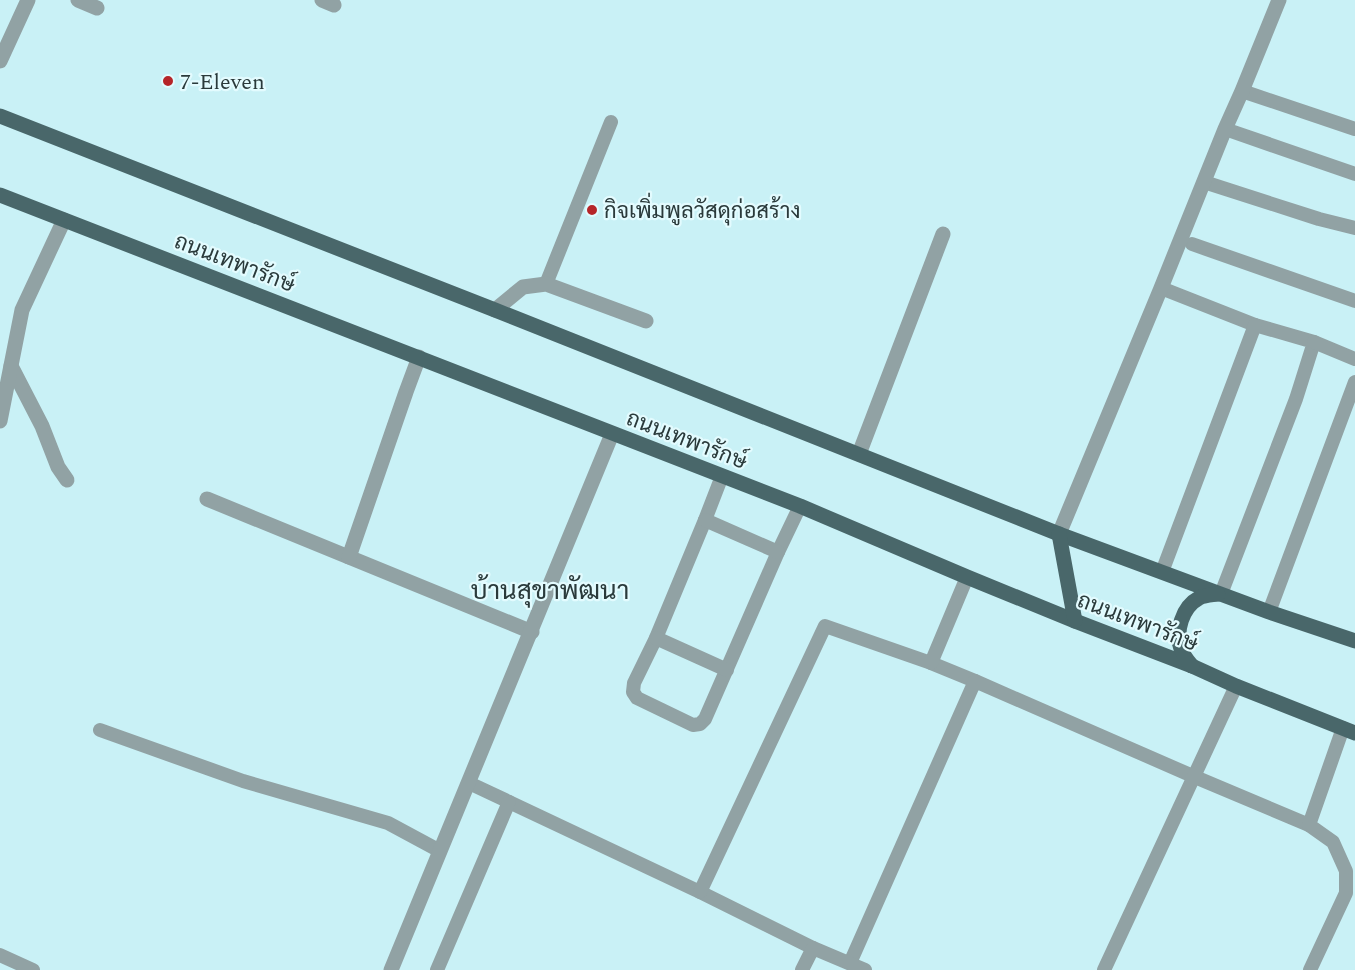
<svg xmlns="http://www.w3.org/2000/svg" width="1355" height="970" font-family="Spectral,Sarabun,serif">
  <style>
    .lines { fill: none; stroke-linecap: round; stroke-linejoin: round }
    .service { stroke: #91a2a4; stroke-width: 14 }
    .minor { stroke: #91a2a4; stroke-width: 15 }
    .primary { stroke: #49676a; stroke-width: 15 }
    .poi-dot { fill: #b52529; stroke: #e3fbfe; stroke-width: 2 }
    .labels { text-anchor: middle; stroke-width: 4.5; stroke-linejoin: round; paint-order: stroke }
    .poi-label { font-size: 22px; fill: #2a3a3b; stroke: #e3fbfe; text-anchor: start }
    .street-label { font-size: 22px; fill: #2a3a3b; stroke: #e3fbfe }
    .quarter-label { font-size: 26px; fill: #2a3a3b; stroke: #e3fbfe }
  </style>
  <rect width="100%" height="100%" fill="#c9f1f6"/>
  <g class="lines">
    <g class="service">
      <path d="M 1242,91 L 1355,129"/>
      <path d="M 1225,129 L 1355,174"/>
      <path d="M 1204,182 L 1319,219 L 1355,228"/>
      <path d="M 1192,244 L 1355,301"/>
      <path d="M 546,284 L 611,122"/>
      <path d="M 1161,288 L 1255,325 L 1314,342 L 1296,399 L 1221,594"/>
      <path d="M 1314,342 L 1355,359"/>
      <path d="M 722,476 L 705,520 L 656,638 L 634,683 L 633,692 L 637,698 L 693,725 L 700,724 L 705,719 L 778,552 L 800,506"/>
      <path d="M 705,520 L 778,552"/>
      <path d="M 1162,572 L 1255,325"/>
      <path d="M 1269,612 L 1355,382"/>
      <path d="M 656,638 L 727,670"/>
      <path d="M 931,663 L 975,681"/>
      <path d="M 100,730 L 243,781 L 388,823 L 440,851"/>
      <path d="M 469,783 L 700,892 L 813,948"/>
      <path d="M 700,892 L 825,626 L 931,663 L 967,577"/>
      <path d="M 0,955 L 33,970"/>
      <path d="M 850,963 L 975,681 L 1195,777 L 1309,825"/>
      <path d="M 437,970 L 509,802"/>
      <path d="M 802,970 L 813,948 L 865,970"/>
      <path d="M 1104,970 L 1236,686"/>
      <path d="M 1310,970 L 1346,893 L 1346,871 L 1333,842 L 1309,825 L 1343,728"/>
    </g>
    <g class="minor">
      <path d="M 78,0 L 97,8"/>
      <path d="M 322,0 L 334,5"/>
      <path d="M 0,61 L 28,0"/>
      <path d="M 495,310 L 523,287 L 546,284 L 646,321"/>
      <path d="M 11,366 L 42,426 L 58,467 L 67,480"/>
      <path d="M 0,421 L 22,310 L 64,220"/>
      <path d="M 859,454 L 943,234"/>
      <path d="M 207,499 L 532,632"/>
      <path d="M 1059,534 L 1161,288 L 1225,129 L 1242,91 L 1279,0"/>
      <path d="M 349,557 L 406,392 L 419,357"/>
      <path d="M 391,970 L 612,434"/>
    </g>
    <g class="primary">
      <path d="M 0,116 L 495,310 L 1059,534 L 1269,612 L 1355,641"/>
      <path d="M 0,195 L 800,506 L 967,577 L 1075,621 L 1192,666 L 1236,686 L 1355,733"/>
      <path d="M 1059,534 L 1075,621"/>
      <path d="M 1192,666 C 1188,661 1183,655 1181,649 C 1175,632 1182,607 1199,598 C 1205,595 1212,595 1218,594"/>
    </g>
  </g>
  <g class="poi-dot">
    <circle cx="168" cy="81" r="6"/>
    <circle cx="592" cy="210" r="6"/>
  </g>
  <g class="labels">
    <g class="poi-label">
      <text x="180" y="89">7-Eleven</text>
      <text x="604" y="218">กิจเพิ่มพูลวัสดุก่อสร้าง</text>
    </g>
    <g class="street-label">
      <text transform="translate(235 262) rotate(21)" y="8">ถนนเทพารักษ์</text>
      <text transform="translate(687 439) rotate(21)" y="8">ถนนเทพารักษ์</text>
      <text transform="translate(1138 621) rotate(21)" y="8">ถนนเทพารักษ์</text>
    </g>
    <g class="quarter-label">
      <text x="550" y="599">บ้านสุขาพัฒนา</text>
    </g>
  </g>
</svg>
